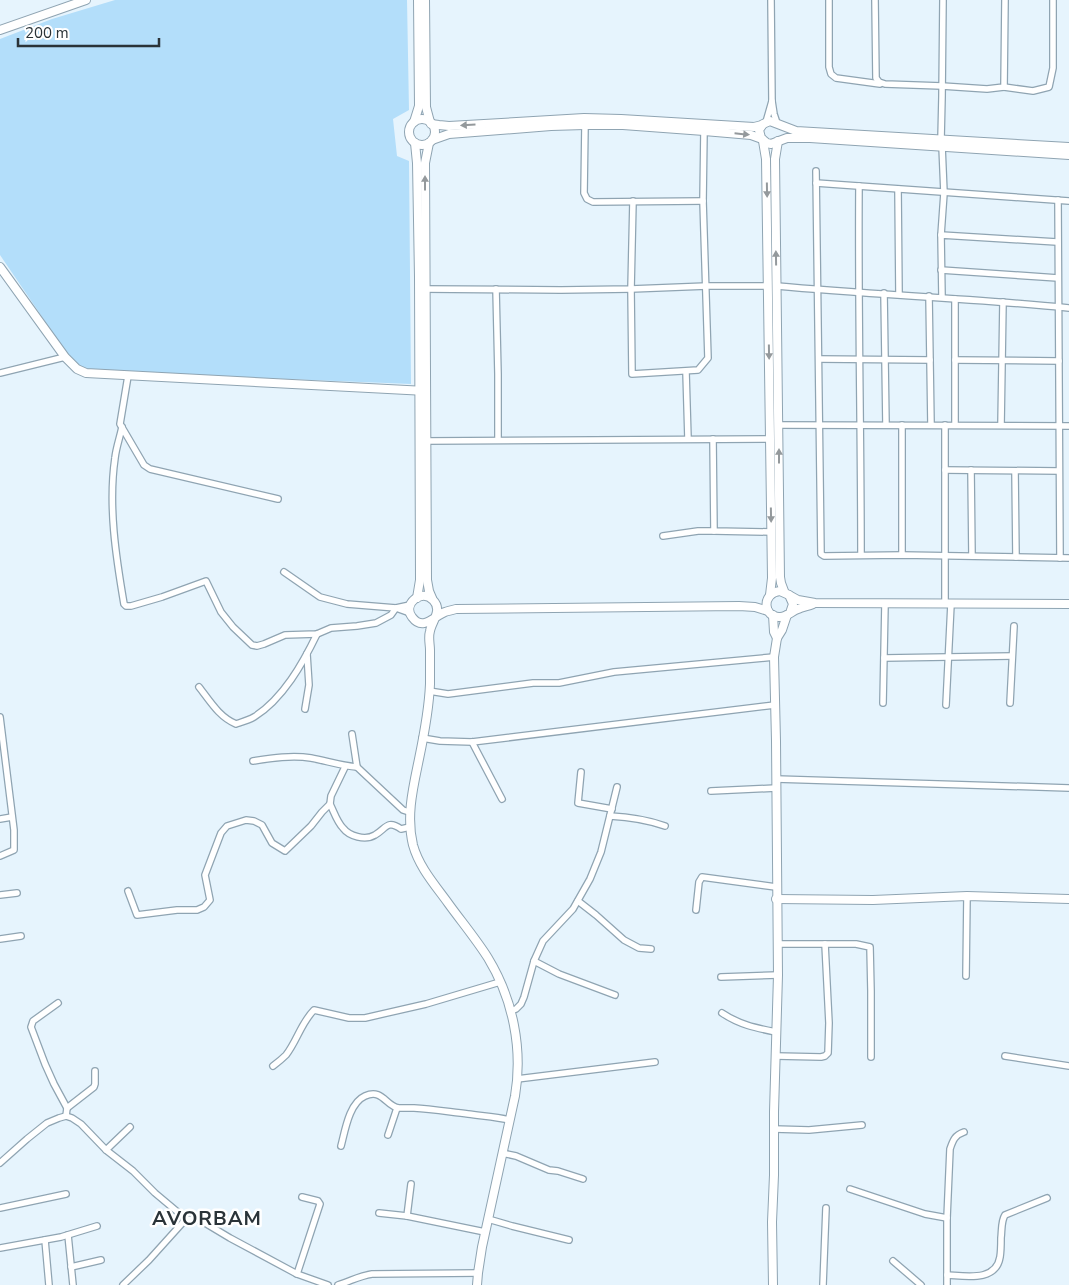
<svg xmlns="http://www.w3.org/2000/svg" width="1069" height="1285" font-family="'Nunito Sans',sans-serif">
  <style>
    .pitch { fill: #b3defa }
    .lines { fill: none; stroke-linecap: round; stroke-linejoin: round }
    .street-casing { stroke: #8fa4b2; stroke-width: 8 }
    .secondary-casing { stroke: #8fa4b2; stroke-width: 10 }
    .street { stroke: #fff; stroke-width: 5.5 }
    .secondary { stroke: #fff; stroke-width: 8 }
    .oneway { fill: #94999c }
    .labels { text-anchor: middle; stroke-width: 5; stroke-linejoin: round; paint-order: stroke }
    .district-label { font-size: 20px; font-weight: bold; letter-spacing: 1px; fill: #2a3338; stroke: #fff }
  </style>
  <rect width="100%" height="100%" fill="#e6f4fd"/>
  <path class="pitch" d="M 115,0 L 407,0 L 409,110 L 393,119 L 397,156 L 409,161 L 411,384 L 90,371 L 79,366 L 70,358 L 0,255 L 0,39 L 52,19 Z"/>
  <g class="lines">
    <defs>
      <g id="street">
        <path d="M 771,0 L 772,101"/>
        <path d="M 829,0 L 829,67 L 831,74 L 836,78 L 880,84"/>
        <path d="M 875,0 L 876,78 L 879,82 L 885,84 L 942,86 L 987,89 L 1004,87 L 1005,0"/>
        <path d="M 1004,87 L 1033,91 L 1049,87 L 1053,68 L 1053,0"/>
        <path d="M 766,122 L 772,101 L 774,114 L 777,123"/>
        <path d="M 585,125 L 584,193 L 587,199 L 593,202 L 703,201"/>
        <path d="M 941,139 L 942,97 L 943,0"/>
        <path d="M 816,171 L 821,554 L 824,556 L 902,555 L 1069,558"/>
        <path d="M 816,183 L 1069,201"/>
        <path d="M 859,186 C 858,309 861,432 861,555"/>
        <path d="M 898,189 L 899,294"/>
        <path d="M 1058,200 L 1060,558"/>
        <path d="M 633,201 L 631,289 L 632,374 L 698,370 L 708,358 L 703,201 L 704,131"/>
        <path d="M 941,235 L 944,193 L 942,146"/>
        <path d="M 941,270 L 1058,278"/>
        <path d="M 777,286 C 874,295 972,298 1069,308"/>
        <path d="M 425,289 L 561,290 L 631,289 L 707,286 L 768,286"/>
        <path d="M 496,289 L 498,374 L 498,440"/>
        <path d="M 884,293 L 886,425"/>
        <path d="M 929,296 L 931,425"/>
        <path d="M 942,297 L 941,235 L 1057,242"/>
        <path d="M 955,299 L 955,425"/>
        <path d="M 819,359 L 930,360"/>
        <path d="M 955,360 L 1059,361"/>
        <path d="M 686,372 L 688,439"/>
        <path d="M 0,373 L 65,357"/>
        <path d="M 128,376 L 120,424 L 144,465 L 150,469 L 278,499"/>
        <path d="M 779,425 L 1069,426"/>
        <path d="M 945,425 L 945,604"/>
        <path d="M 1001,425 L 1003,302"/>
        <path d="M 122,427 C 120,437 116,448 115,458 C 108,506 116,557 124,604 L 126,606 L 131,606 L 162,597 L 206,581 L 221,612 L 233,627 L 252,645 L 257,646 L 264,644 L 285,635 L 317,634 L 331,628 L 357,626 L 376,623 L 391,615 L 396,608 L 410,605"/>
        <path d="M 713,439 L 714,531 L 771,532"/>
        <path d="M 426,441 L 770,439"/>
        <path d="M 945,470 L 1059,471"/>
        <path d="M 971,470 L 972,556"/>
        <path d="M 1015,471 L 1016,557"/>
        <path d="M 663,536 L 698,531 L 714,531"/>
        <path d="M 902,555 L 902,425"/>
        <path d="M 284,572 L 320,597 L 347,604 L 396,608 L 410,613"/>
        <path d="M 884,658 L 1012,656"/>
        <path d="M 199,687 C 210,701 219,717 236,724 C 242,722 249,720 254,717 C 283,699 303,663 317,634"/>
        <path d="M 429,691 L 448,694 L 533,683 L 559,683 L 614,672 L 774,657"/>
        <path d="M 883,703 L 885,604"/>
        <path d="M 1010,703 L 1014,626"/>
        <path d="M 946,705 L 951,604"/>
        <path d="M 305,709 L 309,685 L 307,654"/>
        <path d="M 0,717 L 14,830 L 14,850 L 0,856"/>
        <path d="M 352,734 L 357,767 L 403,810 L 409,812"/>
        <path d="M 422,738 L 440,741 L 472,742 L 775,705"/>
        <path d="M 472,742 L 502,799"/>
        <path d="M 253,761 C 272,758 292,755 311,758 C 327,761 342,766 357,767"/>
        <path d="M 581,772 L 578,803 L 612,809"/>
        <path d="M 776,779 L 1069,788"/>
        <path d="M 711,791 L 776,788"/>
        <path d="M 330,804 C 334,812 337,822 343,828 C 349,836 365,841 375,835 C 386,829 387,819 401,829 L 410,827"/>
        <path d="M 610,816 C 629,817 648,820 665,826"/>
        <path d="M 0,819 L 12,817"/>
        <path d="M 128,891 L 137,915 L 177,910 L 197,910 L 204,907 L 210,900 L 205,875 L 221,833 L 227,826 L 246,820 L 254,821 L 262,825 L 272,843 L 285,851 L 311,826 L 322,812 L 330,804 L 331,796 L 345,767"/>
        <path d="M 0,895 L 17,893"/>
        <path d="M 578,901 L 596,915 L 624,940 L 639,948 L 651,949"/>
        <path d="M 696,910 L 699,882 L 702,877 L 776,887"/>
        <path d="M 0,939 L 21,936"/>
        <path d="M 777,944 L 856,944 L 870,947 L 871,991 L 871,1057"/>
        <path d="M 534,961 L 559,974 L 615,995"/>
        <path d="M 966,976 L 967,896"/>
        <path d="M 721,977 L 778,975"/>
        <path d="M 58,1003 L 33,1021 L 31,1027 L 45,1064 L 54,1084 L 67,1108 L 66,1116"/>
        <path d="M 511,1011 L 516,1009 L 521,1004 L 524,997 L 534,961 L 543,941 L 573,909 L 590,879 L 601,852 L 617,787"/>
        <path d="M 722,1013 C 740,1025 756,1028 776,1032"/>
        <path d="M 776,1056 L 821,1057 L 825,1056 L 828,1053 L 829,1023 L 825,944"/>
        <path d="M 1005,1056 L 1069,1066"/>
        <path d="M 273,1066 C 277,1063 282,1059 286,1055 C 297,1041 301,1023 314,1010 L 349,1018 L 365,1018 L 426,1004 L 500,982"/>
        <path d="M 517,1079 L 655,1062"/>
        <path d="M 67,1108 L 94,1087 L 95,1084 L 95,1071"/>
        <path d="M 774,1129 L 809,1130 L 862,1125"/>
        <path d="M 388,1135 L 397,1108"/>
        <path d="M 341,1146 C 345,1131 349,1103 365,1096 C 383,1088 386,1107 399,1108 C 404,1108 409,1108 414,1108 C 432,1109 450,1112 468,1114 C 482,1116 496,1117 510,1120"/>
        <path d="M 106,1150 L 130,1127"/>
        <path d="M 502,1153 L 516,1156 L 549,1170 L 558,1171 L 583,1179"/>
        <path d="M 0,1163 L 27,1139 L 47,1123 L 59,1118 L 66,1116 L 72,1118 L 81,1124 L 106,1150 L 133,1171 L 155,1193 L 186,1219 L 200,1220 L 230,1238 L 297,1274 L 328,1285"/>
        <path d="M 850,1189 L 925,1214 L 947,1218"/>
        <path d="M 0,1208 L 66,1194"/>
        <path d="M 379,1213 L 407,1216 L 485,1232"/>
        <path d="M 407,1216 L 411,1184"/>
        <path d="M 488,1219 L 512,1226 L 569,1240"/>
        <path d="M 68,1235 L 73,1285"/>
        <path d="M 45,1240 L 49,1285"/>
        <path d="M 0,1248 L 61,1237 L 97,1226"/>
        <path d="M 893,1261 L 921,1285"/>
        <path d="M 71,1267 L 101,1260"/>
        <path d="M 297,1274 L 320,1204 L 318,1201 L 302,1197"/>
        <path d="M 947,1275 C 966,1276 996,1282 1000,1257 C 1001,1251 1001,1244 1001,1238 C 1002,1230 1001,1221 1005,1215 L 1047,1198"/>
        <path d="M 123,1285 L 149,1260 L 186,1219"/>
        <path d="M 338,1285 C 351,1281 359,1276 372,1274 L 478,1273"/>
        <path d="M 823,1285 L 826,1208"/>
        <path d="M 947,1285 L 947,1218 L 950,1149 C 953,1140 955,1135 964,1132"/>
      </g>
      <g id="secondary">
        <path d="M 425,0 L 426,107 L 430,122"/>
        <path d="M 0,30 L 86,0"/>
        <circle cx="422" cy="132" r="13"/>
        <path d="M 414,122 L 419,106 L 418,0"/>
        <path d="M 431,124 L 439,125 L 449,126 L 584,118 L 621,119 L 754,127 L 762,125"/>
        <path d="M 432,140 L 449,134 L 551,126 L 585,125 L 623,125 L 704,131 L 751,135 L 762,139"/>
        <path d="M 763,141 L 766,159 L 772,578 L 770,595"/>
        <path d="M 778,141 L 775,159 L 780,577 L 781,583 L 784,591"/>
        <path d="M 415,143 L 417,163 L 419,277 L 420,580 L 417,598"/>
        <path d="M 429,143 L 425,163 L 427,580 L 429,591 L 432,598"/>
        <path d="M 1069,147 L 796,131 L 770,121 L 763,124 L 759,130 L 761,138 L 767,143 L 771,144 L 787,138 L 810,138 L 1069,155"/>
        <path d="M 0,267 L 65,357 L 77,369 L 86,373 L 426,391"/>
        <path d="M 789,595 L 798,600 L 815,603 L 1069,604"/>
        <path d="M 790,613 L 793,604 L 789,595 L 780,591 C 761,593 763,618 780,617 C 787,617 792,611 798,609 C 803,607 808,606 813,604"/>
        <path d="M 773,615 L 774,632 L 777,638"/>
        <path d="M 776,899 L 873,900 L 967,896 L 1069,899"/>
        <path d="M 477,1285 L 478,1273 L 482,1247 L 515,1096 C 523,1049 513,999 488,958 C 476,939 461,921 448,903 C 435,885 419,867 413,845 C 406,816 413,788 419,759 C 424,735 429,709 430,684 C 430,673 430,662 430,650 C 430,644 428,638 430,631 C 432,621 443,610 433,600 C 422,588 402,604 412,617 C 423,632 434,616 445,612 C 448,611 452,610 456,609 L 739,606 L 755,607 L 768,611"/>
        <path d="M 773,1285 L 772,1222 L 774,1175 L 774,1112 L 778,975 L 776,741 L 774,657 L 777,638 L 782,630 L 787,615"/>
      </g>
    </defs>
    <use href="#street" class="street-casing"/>
    <use href="#secondary" class="secondary-casing"/>
    <use href="#street" class="street"/>
    <use href="#secondary" class="secondary"/>
  </g>
  <defs><path id="oneway-solid" d="M-6-.8H1V-3.2L6.5 0L1 3.2V.8H-6Z" transform="scale(1.25)"/></defs>
  <g class="oneway">
    <use href="#oneway-solid" transform="translate(468 125) rotate(177)"/>
    <use href="#oneway-solid" transform="translate(742 134) rotate(6)"/>
    <use href="#oneway-solid" transform="translate(425 183) rotate(-90)"/>
    <use href="#oneway-solid" transform="translate(767 190) rotate(89)"/>
    <use href="#oneway-solid" transform="translate(776 258) rotate(-91)"/>
    <use href="#oneway-solid" transform="translate(769 352) rotate(89)"/>
    <use href="#oneway-solid" transform="translate(779 456) rotate(-90)"/>
    <use href="#oneway-solid" transform="translate(771 515) rotate(89)"/>
  </g>
  <g class="labels">
    <g class="district-label">
      <text x="207" y="1225">AVORBAM</text>
    </g>
  </g>
  <path d="M18 38v8h141v-8" fill="none" stroke="#2a3338" stroke-width="2.5"/>
  <text x="25" y="38" font-size="15" fill="#2a3338" stroke="#ffffff" stroke-width="4" paint-order="stroke">200 m</text>
</svg>
